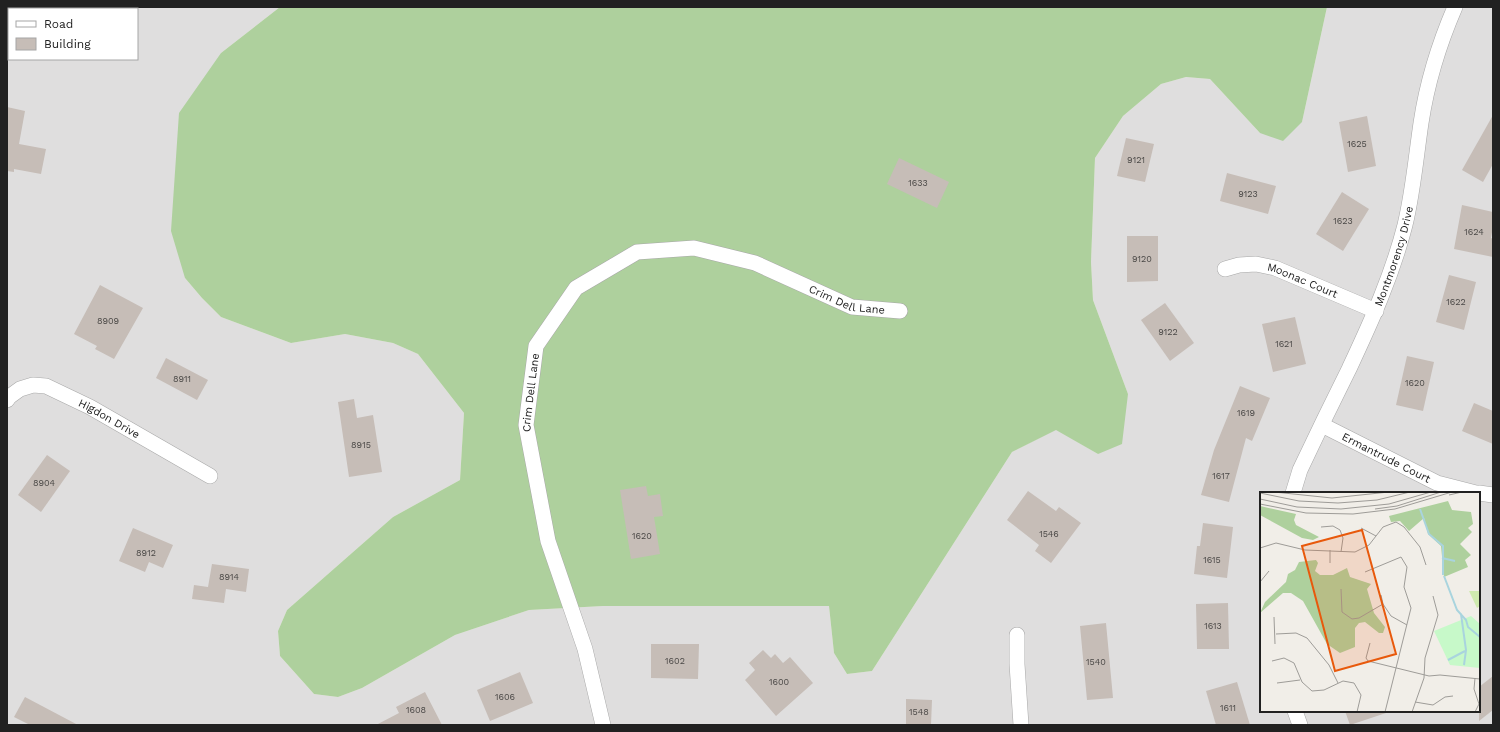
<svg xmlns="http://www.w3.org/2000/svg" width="1500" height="732" font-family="'Work Sans',sans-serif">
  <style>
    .residential { fill: #dfdede; fill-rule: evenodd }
    .forest { fill: #aed09d }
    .building { fill: #c6bdb7 }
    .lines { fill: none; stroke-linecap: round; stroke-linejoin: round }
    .minor-casing { stroke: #a8a8a8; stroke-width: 16 }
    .minor { stroke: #fff; stroke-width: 15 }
    .labels { text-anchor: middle; stroke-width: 3; stroke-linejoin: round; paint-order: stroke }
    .number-label { font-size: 9px; fill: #4a4846 }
    .street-label { font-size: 11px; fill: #212121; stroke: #fff }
    .inset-river { fill: none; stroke: #a9d4de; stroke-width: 2 }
    .inset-road { fill: none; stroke: #9e9c98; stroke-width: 1 }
    .view { fill: #e8590c; fill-opacity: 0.15; stroke: #e8590c; stroke-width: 2 }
    .inset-edge { fill: none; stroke: #212121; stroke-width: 2 }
  </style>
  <rect width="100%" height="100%" fill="#f1eee8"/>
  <path class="residential" d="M 7,7 L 280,7 L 221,53 L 185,278 L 202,298 L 221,317 L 291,343 L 345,334 L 393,343 L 418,354 L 464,413 L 460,480 L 393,517 L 287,610 L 278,631 L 280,656 L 314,694 L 338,697 L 362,688 L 455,635 L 529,610 L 603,606 L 829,606 L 834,653 L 847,674 L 872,671 L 1012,452 L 1056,429 L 1098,454 L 1128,394 L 1093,300 L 1091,262 L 1095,158 L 1123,116 L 1161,84 L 1186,77 L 1210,79 L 1260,133 L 1302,122 L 1327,7 L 1493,7 L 1493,725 L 7,725 ZM 9,9 L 137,9 L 137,59 L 9,59 ZM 1261,493 L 1479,493 L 1479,711 L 1261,711 Z"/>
  <path class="forest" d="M 280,7 L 1327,7 L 1302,122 L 1283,141 L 1260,133 L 1210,79 L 1186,77 L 1161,84 L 1123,116 L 1095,158 L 1091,262 L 1093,300 L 1128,394 L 1122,444 L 1098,454 L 1056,430 L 1012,452 L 872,671 L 847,674 L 834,653 L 829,606 L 603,606 L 529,610 L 455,635 L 362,688 L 338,697 L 314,694 L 280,656 L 278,631 L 287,610 L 393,517 L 460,480 L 464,413 L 418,354 L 393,343 L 345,334 L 291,343 L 221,317 L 202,298 L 185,278 L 171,231 L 179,113 L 221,53 Z"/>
  <g class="building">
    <path d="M 7,107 L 25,111 L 19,144 L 46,149 L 41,174 L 14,169 L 14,172 L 7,171 Z"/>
    <path d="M 1493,115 L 1493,164 L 1483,182 L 1462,170 Z"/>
    <path d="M 1367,116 L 1376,166 L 1348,172 L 1339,122 Z"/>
    <path d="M 1126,138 L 1154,144 L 1145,182 L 1117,176 Z"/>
    <path d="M 899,158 L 949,182 L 937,208 L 887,184 Z"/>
    <path d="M 1227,173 L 1276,186 L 1268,214 L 1220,201 Z"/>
    <path d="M 1342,192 L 1369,209 L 1343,251 L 1316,234 Z"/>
    <path d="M 1462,205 L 1493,212 L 1493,226 L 1491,238 L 1493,239 L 1493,257 L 1454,249 Z"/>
    <path d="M 1127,236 L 1158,236 L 1158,281 L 1127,282 Z"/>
    <path d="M 1449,275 L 1476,282 L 1464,330 L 1436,322 Z"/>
    <path d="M 100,285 L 143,308 L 114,359 L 95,349 L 97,346 L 74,334 Z"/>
    <path d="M 1165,303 L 1194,343 L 1170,361 L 1141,320 Z"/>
    <path d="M 1295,317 L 1306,364 L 1273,372 L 1262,324 Z"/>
    <path d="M 1407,356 L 1434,362 L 1423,411 L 1396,405 Z"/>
    <path d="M 166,358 L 208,380 L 197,400 L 156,378 Z"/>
    <path d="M 1240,386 L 1270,398 L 1252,441 L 1246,438 L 1229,502 L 1201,495 L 1214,450 Z"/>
    <path d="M 354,399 L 357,418 L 373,415 L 382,472 L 349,477 L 338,402 Z"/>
    <path d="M 1474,403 L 1493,411 L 1493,444 L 1462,431 Z"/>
    <path d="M 47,455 L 70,471 L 41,512 L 18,495 Z"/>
    <path d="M 646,486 L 648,496 L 660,494 L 663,516 L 654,517 L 660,554 L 631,559 L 620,490 Z"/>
    <path d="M 1028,491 L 1056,511 L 1059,507 L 1081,523 L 1051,563 L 1035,551 L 1039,545 L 1007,520 Z"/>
    <path d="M 1203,523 L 1233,527 L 1227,578 L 1194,574 L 1197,546 L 1200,546 Z"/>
    <path d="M 133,528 L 173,545 L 163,568 L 149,562 L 145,572 L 119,561 Z"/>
    <path d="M 212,564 L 249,569 L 246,592 L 226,589 L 224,603 L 192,599 L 194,585 L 208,587 Z"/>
    <path d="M 1228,603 L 1229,649 L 1197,649 L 1196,604 Z"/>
    <path d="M 1106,623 L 1113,698 L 1087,700 L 1080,626 Z"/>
    <path d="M 651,644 L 699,644 L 698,679 L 651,678 Z"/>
    <path d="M 763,650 L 771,658 L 775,654 L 783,663 L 790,657 L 813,683 L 776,716 L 745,680 L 755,670 L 749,663 Z"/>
    <path d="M 520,672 L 533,703 L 490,721 L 477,690 Z"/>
    <path d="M 1493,676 L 1493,710 L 1479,721 L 1479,687 Z"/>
    <path d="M 1237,682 L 1250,725 L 1216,725 L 1206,691 Z"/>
    <path d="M 425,692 L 442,725 L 376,725 L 399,713 L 396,707 Z"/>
    <path d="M 25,697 L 78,725 L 30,725 L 14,717 Z"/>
    <path d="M 906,699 L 932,700 L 931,725 L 906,725 Z"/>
    <path d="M 1345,711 L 1386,711 L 1386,713 L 1350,725 Z"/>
  </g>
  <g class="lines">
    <defs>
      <g id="minor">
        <path id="s1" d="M 1225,269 L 1239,265 L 1256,264 L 1275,268 L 1376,311"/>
        <path id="s2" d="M 7,400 L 9,397 L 20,389 L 33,385 L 46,386 L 90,407 L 210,476"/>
        <path id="s3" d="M 1322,425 L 1437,483 L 1476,493"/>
        <path id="s4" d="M 1293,493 L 1300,470 C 1316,436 1332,403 1349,369 C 1371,322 1392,276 1405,225 C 1413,192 1416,157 1421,123 C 1427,83 1439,44 1455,7"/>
        <path d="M 1479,493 L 1493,495"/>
        <path d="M 1017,635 L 1017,664 L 1021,725"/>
        <path d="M 1295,711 L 1300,725"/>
        <path id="s5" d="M 603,725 L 585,649 L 548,541 L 526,425 L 536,346 L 576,288 L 637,252 L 694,248 L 755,263 L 852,307 L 900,311"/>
      </g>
    </defs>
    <use href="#minor" class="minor-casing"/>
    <use href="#minor" class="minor"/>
  </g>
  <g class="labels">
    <g class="number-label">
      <text x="1357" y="147">1625</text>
      <text x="1136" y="163">9121</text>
      <text x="918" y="186">1633</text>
      <text x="1248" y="197">9123</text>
      <text x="1343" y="224">1623</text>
      <text x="1474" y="235">1624</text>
      <text x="1142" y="262">9120</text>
      <text x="1456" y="305">1622</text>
      <text x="108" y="324">8909</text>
      <text x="1168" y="335">9122</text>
      <text x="1284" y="347">1621</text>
      <text x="182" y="382">8911</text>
      <text x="1415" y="386">1620</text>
      <text x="1246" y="416">1619</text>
      <text x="361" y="448">8915</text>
      <text x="1221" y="479">1617</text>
      <text x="44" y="486">8904</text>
      <text x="1049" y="537">1546</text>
      <text x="642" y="539">1620</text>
      <text x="146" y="556">8912</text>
      <text x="1212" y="563">1615</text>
      <text x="229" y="580">8914</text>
      <text x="1213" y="629">1613</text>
      <text x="675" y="664">1602</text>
      <text x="1096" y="665">1540</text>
      <text x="779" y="685">1600</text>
      <text x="505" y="700">1606</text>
      <text x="1228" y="711">1611</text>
      <text x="416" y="713">1608</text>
      <text x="919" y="715">1548</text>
    </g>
    <g class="street-label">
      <text dy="4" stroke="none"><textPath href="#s4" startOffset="258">Montmorency Drive</textPath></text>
      <text dy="4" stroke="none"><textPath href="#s1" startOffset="81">Moonac Court</textPath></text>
      <text dy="4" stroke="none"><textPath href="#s5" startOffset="751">Crim Dell Lane</textPath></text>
      <text dy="4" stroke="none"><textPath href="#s5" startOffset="343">Crim Dell Lane</textPath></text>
      <text dy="4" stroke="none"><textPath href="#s2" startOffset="115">Higdon Drive</textPath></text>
      <text dy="4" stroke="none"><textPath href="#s3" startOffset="72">Ermantrude Court</textPath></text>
    </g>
  </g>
  <g transform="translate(1260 492)">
    <rect width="220" height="220" fill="#f1eee8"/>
    <path d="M 209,99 L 220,99 L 220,114 L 217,116 Z" fill="#cfeaaf"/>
    <path d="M 188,9 L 192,18 L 211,20 L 213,32 L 208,36 L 212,40 L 200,52 L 211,63 L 205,68 L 208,75 L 184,85 L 181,54 L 168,42 L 164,26 L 149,39 L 140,29 L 131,30 L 129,24 ZM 0,14 L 36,22 L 34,28 L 36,33 L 59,45 L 53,48 L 42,46 L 0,23 ZM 56,68 L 58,71 L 55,79 L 60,83 L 73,83 L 87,76 L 90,85 L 111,92 L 107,97 L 114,121 L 125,135 L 123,141 L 119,141 L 105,130 L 99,131 L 95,136 L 95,155 L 80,161 L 67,152 L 43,109 L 31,101 L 23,101 L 0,121 L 5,110 L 26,90 L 28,82 L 35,78 L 39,70 Z" fill="#aed09d"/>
    <path d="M 211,124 L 220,132 L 220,176 L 190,173 L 174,139 Z" fill="#c7f9c9"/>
    <path class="inset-river" d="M 160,17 L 169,42 L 183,54 L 183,83M 182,66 L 195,69M 184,84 L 197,118 L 206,128 L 208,135 L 220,145M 201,122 L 206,158 L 204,173M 188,168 L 205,159"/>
    <path class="inset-road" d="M 14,0 L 72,6 L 129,0M 0,1 L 39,9 L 78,11 L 117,8 L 150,0M 189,3 L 202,0M 0,7 L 37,15 L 81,17 L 129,12 L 171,0M 0,12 L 46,21 L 93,22 L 135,17 L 192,0M 115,17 L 137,14 L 181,0M 61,35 L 73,34 L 80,38 L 83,46 L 81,60M 101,36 L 116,44M 0,56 L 16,51 L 45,58 L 95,60 L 109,53 L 123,35 L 136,30 L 144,35 L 160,55 L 166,73M 70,71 L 70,58M 105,80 L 141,65 L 147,75 L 144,95 L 151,116 L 125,220M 0,90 L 9,79M 81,97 L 82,120 L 92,127 L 99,126 L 123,112M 121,103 L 123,112 L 131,124 L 147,133M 14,125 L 15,152M 16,142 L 36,141 L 47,146 L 69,173 L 78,191M 110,151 L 106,166 L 108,169 L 169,184 L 180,183 L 220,187M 12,169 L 24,166 L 34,171 L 42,190 L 52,199 L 64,198 L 83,189 L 94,191 L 101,203 L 97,220M 215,186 L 214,197 L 219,212 L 215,220M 17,191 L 40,188M 155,210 L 173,213 L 185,205 L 193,204M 152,220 L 164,186 L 165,166 L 178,123 L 173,104"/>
    <path class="view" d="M 102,38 L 136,162 L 75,179 L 42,54 Z"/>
    <rect width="220" height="220" class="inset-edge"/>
  </g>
  <rect width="1500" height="732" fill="none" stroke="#212121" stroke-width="16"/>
  <rect x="8" y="8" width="130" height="52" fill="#ffffff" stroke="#a6a6a6"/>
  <rect x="16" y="21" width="20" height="6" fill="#ffffff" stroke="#a6a6a6"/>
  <text x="44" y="28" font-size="12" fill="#212121">Road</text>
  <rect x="16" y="38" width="20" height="12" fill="#c6bdb7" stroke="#a6a6a6"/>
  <text x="44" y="48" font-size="12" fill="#212121">Building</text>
</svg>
